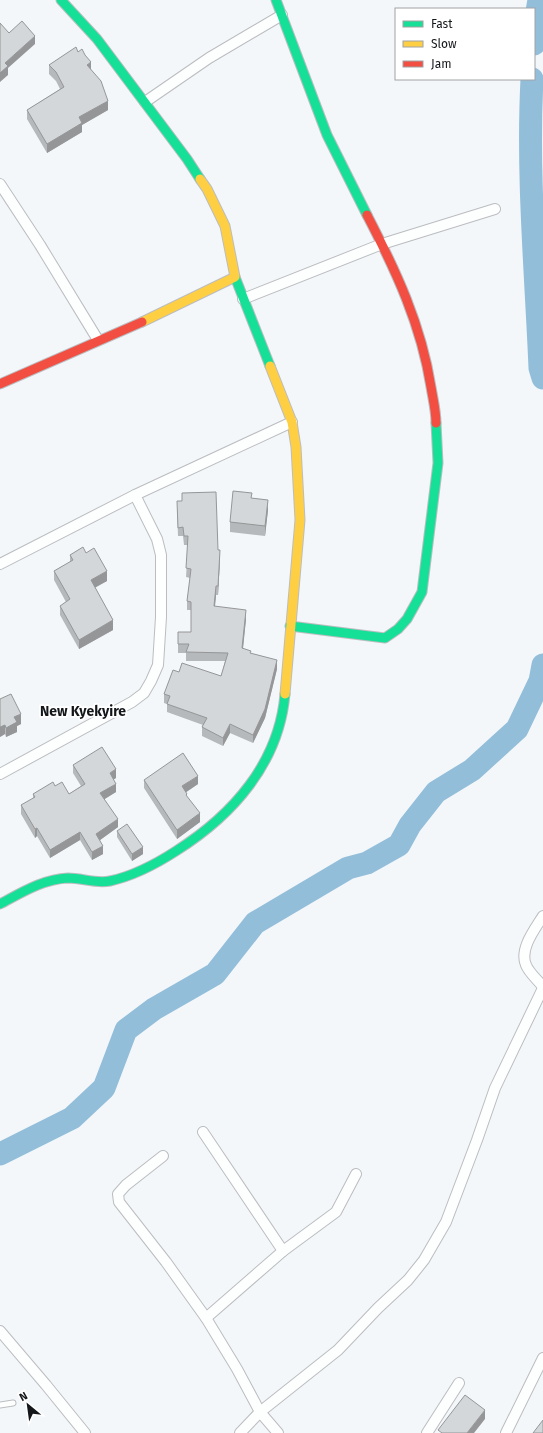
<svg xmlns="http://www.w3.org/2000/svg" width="543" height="1433" font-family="'Fira Sans',sans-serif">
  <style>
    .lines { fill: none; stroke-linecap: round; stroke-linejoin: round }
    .river { stroke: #92beda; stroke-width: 23 }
    .lane-casing { stroke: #bbbdc0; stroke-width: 7 }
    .street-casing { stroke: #bbbdc0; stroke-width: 12 }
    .fast-casing { stroke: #bbbdc0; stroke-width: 11 }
    .slow-casing { stroke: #bbbdc0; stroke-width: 11 }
    .jam-casing { stroke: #bbbdc0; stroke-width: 11 }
    .lane { stroke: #fdfefe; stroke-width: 5 }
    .street { stroke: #fdfefe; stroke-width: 10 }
    .fast { stroke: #16e098; stroke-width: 9 }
    .slow { stroke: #ffcf43; stroke-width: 9 }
    .jam { stroke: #f24e42; stroke-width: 9 }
    .wall { fill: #b6b9bb }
    .shaded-wall { fill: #949698 }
    .building { fill: #d4d7d9; stroke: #949698 }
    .labels { text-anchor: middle; stroke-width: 3.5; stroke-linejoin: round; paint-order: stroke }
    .quarter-label { font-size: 14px; font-weight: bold; fill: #14171a; stroke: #fff }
  </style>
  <rect width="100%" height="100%" fill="#f4f7fa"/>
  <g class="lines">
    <g class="river">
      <path d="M 534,44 L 536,17 L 539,0"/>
      <path d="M 532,79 C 527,176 536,272 540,368 L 543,378"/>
      <path d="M 0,1154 L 72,1118 L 104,1088 L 126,1030 L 154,1009 L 215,974 L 255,923 L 348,868 L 367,863 L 399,845 L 410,825 L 436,792 L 472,770 L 517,729 L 540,681 L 543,665"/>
    </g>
    <defs>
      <path id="lane" d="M 0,1405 L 13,1403"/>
      <g id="street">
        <path d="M 145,102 L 209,58 L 282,15"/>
        <path d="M 0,184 L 40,245 L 98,340"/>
        <path d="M 243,299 L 382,244 L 495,209"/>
        <path d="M 0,564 L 135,495 L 292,422"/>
        <path d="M 0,774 L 132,702 L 144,693 L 151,681 L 158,665 L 161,617 L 161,555 L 157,539 L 135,495"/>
        <path d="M 543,916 C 535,929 519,949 526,965 C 529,973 538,980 543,987"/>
        <path d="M 203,1132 L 283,1251"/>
        <path d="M 163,1156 L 126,1185 L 118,1194 L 119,1202 L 166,1262 L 206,1318 L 237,1369 L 260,1412 L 278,1433"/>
        <path d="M 206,1318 L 283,1251 L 336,1212 L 356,1174"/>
        <path d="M 0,1331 L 46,1385 L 85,1433"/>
        <path d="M 240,1433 L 260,1412 L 338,1350 L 378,1308 L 408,1280 L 424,1260 L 446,1222 L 477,1140 L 495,1088 L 543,988"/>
        <path d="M 427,1433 L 459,1383"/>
        <path d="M 506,1433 L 543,1358"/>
      </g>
      <g id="fast">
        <path d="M 61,0 L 97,39 L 187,159 L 200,179"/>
        <path d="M 276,0 L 327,135 L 367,215"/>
        <path d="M 235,277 L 270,366"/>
        <path d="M 290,626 L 385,638 L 398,629 L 407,619 L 422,592 L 438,463 L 436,423"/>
        <path d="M 0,904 C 21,893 43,879 68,878 C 82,878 96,884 110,881 C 133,876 156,864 176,851 C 233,815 279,763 285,694"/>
      </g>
      <g id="slow">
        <path d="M 142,322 L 235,277 L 225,226 L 207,189 L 200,179"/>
        <path d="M 270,366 L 292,422 L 296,447 L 300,520 L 285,694"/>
      </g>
      <g id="jam">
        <path d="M 367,215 C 396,271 421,324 431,387 C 433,399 436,411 436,423"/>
        <path d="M 0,384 L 142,322"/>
      </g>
    </defs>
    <use href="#lane" class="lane-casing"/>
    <use href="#street" class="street-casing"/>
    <use href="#fast" class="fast-casing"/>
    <use href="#slow" class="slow-casing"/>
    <use href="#jam" class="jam-casing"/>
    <use href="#lane" class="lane"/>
    <use href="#street" class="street"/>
    <use href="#fast" class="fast"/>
    <use href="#slow" class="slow"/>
    <use href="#jam" class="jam"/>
  </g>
  <g class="wall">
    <path d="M 78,52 L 91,69 L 108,110 L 82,125 L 82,132 L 47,153 L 27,119 L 27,110 L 60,89 L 56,81 L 49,74 L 49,65 Z"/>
    <path d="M 252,498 L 268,510 L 265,536 L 230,532 L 230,522 Z"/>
    <path d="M 177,510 L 218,550 L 220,559 L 218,595 L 216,595 L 215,607 L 246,619 L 243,649 L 277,669 L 265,718 L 253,743 L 230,733 L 223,746 L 202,736 L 202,727 L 203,725 L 167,712 L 167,704 L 164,703 L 164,694 L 179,672 L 221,676 L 225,661 L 186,661 L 186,653 L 178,653 L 178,632 L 191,632 L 191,610 L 187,610 L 187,601 L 190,578 L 186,577 L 188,545 L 184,545 L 183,536 L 178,536 Z"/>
    <path d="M 86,553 L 107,581 L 95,587 L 113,630 L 79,649 L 60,615 L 60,606 L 66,602 L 54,580 L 54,571 L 70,562 L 70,555 Z"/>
    <path d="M 11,694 L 21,724 L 17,726 L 17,732 L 6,737 L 5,734 L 0,737 Z"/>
    <path d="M 73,765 L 116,778 L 113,779 L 116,792 L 104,799 L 118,827 L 100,840 L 103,854 L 92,860 L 80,840 L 50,858 L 37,836 L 35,838 L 21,814 L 21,805 L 33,799 L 33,794 L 55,786 L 69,794 L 81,786 L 73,773 Z"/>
    <path d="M 144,780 L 198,784 L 186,792 L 187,797 L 200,822 L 177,839 L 144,788 Z"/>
    <path d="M 117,831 L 143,854 L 132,861 L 117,837 Z"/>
  </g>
  <g class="shaded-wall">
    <path d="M 35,36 L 35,44 L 8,68 L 8,75 L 0,82 L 0,73 L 5,63 Z"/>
    <path d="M 91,62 L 91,72 L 87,65 Z"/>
    <path d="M 108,101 L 108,110 L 82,125 L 82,132 L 47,153 L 47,144 L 79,117 Z"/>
    <path d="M 268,500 L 268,510 L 265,536 L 265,526 Z"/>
    <path d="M 220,550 L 220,559 L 218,595 L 218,586 Z"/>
    <path d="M 107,571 L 107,581 L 91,590 L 91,580 Z"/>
    <path d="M 216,586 L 216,595 L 214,615 L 214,606 Z"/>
    <path d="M 246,610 L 246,619 L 242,657 L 242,648 Z"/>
    <path d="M 113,620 L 113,630 L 79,649 L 79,640 Z"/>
    <path d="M 277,660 L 277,669 L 265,718 L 253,743 L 253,735 Z"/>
    <path d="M 21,714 L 21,724 L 17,726 L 17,732 L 6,737 L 6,728 L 14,717 Z"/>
    <path d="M 230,724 L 230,733 L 223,746 L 223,738 Z"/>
    <path d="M 5,725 L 5,734 L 0,737 L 0,727 Z"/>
    <path d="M 116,769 L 116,778 L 110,782 L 110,773 Z"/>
    <path d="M 198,776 L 198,784 L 182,795 L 182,786 Z"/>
    <path d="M 116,784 L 116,792 L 100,802 L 100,793 Z"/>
    <path d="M 200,813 L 200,822 L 177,839 L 177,830 Z"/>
    <path d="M 118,819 L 118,827 L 96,843 L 96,834 Z"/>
    <path d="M 37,828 L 37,836 L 35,838 L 35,829 Z"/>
    <path d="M 80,832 L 80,840 L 50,858 L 50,850 Z"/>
    <path d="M 103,846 L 103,854 L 92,860 L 92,852 Z"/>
    <path d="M 143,847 L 143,854 L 132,861 L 132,854 Z"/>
    <path d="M 485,1410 L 485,1419 L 474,1433 L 467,1433 Z"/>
  </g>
  <g class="building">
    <path d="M 22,21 L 35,36 L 5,63 L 8,66 L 0,73 L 0,23 L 9,33 Z"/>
    <path d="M 76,47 L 78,52 L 82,49 L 85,55 L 91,62 L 87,65 L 101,81 L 108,101 L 79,117 L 82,123 L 47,144 L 27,110 L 64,87 L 56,72 L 49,65 Z"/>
    <path d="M 233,491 L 252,493 L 251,498 L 268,500 L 265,526 L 230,522 Z"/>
    <path d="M 216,492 L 218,550 L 220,550 L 218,586 L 216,586 L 214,606 L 246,610 L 242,648 L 251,651 L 250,653 L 277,660 L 265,709 L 253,735 L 230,724 L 223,738 L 202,727 L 207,718 L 167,704 L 170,696 L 164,694 L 173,670 L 179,672 L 182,663 L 221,676 L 228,653 L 186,652 L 189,644 L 178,644 L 178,632 L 191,632 L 191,602 L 187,601 L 191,569 L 186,568 L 188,536 L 184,536 L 183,527 L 178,528 L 177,501 L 182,501 L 182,493 Z"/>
    <path d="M 83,547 L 86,553 L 94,548 L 107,571 L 91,580 L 113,620 L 79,640 L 60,606 L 70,599 L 54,571 L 73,560 L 70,555 Z"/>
    <path d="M 11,694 L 21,714 L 14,717 L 17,722 L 6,728 L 5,725 L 0,727 L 0,699 Z"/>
    <path d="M 102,747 L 116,769 L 110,773 L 116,784 L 100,793 L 118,819 L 96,834 L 103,846 L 92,852 L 80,832 L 50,850 L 37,828 L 35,829 L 21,805 L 35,797 L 33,794 L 53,782 L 55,786 L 62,782 L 69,794 L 85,784 L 73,765 Z"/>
    <path d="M 183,753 L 198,776 L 182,786 L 187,794 L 186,795 L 200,813 L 177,830 L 144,780 Z"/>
    <path d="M 127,824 L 143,847 L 132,854 L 117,831 Z"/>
    <path d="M 465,1395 L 485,1410 L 467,1433 L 442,1433 L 438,1430 Z"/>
    <path d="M 543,1420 L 543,1433 L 533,1433 Z"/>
  </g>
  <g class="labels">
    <g class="quarter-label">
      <text x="83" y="716">New Kyekyire</text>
    </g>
  </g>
  <rect x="395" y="8" width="140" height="72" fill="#ffffff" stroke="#a1a2a3"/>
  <rect x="403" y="21" width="20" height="6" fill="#16e098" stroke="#a1a2a3"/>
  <text x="431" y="28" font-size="12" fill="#14171a">Fast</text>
  <rect x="403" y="41" width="20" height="6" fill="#ffcf43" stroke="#a1a2a3"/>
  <text x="431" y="48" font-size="12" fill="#14171a">Slow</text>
  <rect x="403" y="61" width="20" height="6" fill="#f24e42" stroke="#a1a2a3"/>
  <text x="431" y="68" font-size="12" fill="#14171a">Jam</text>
  <g transform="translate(28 1405) rotate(331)" stroke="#ffffff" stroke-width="3" paint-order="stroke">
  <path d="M0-3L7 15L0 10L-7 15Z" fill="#14171a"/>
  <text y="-6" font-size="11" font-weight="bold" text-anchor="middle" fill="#14171a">N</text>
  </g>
</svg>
